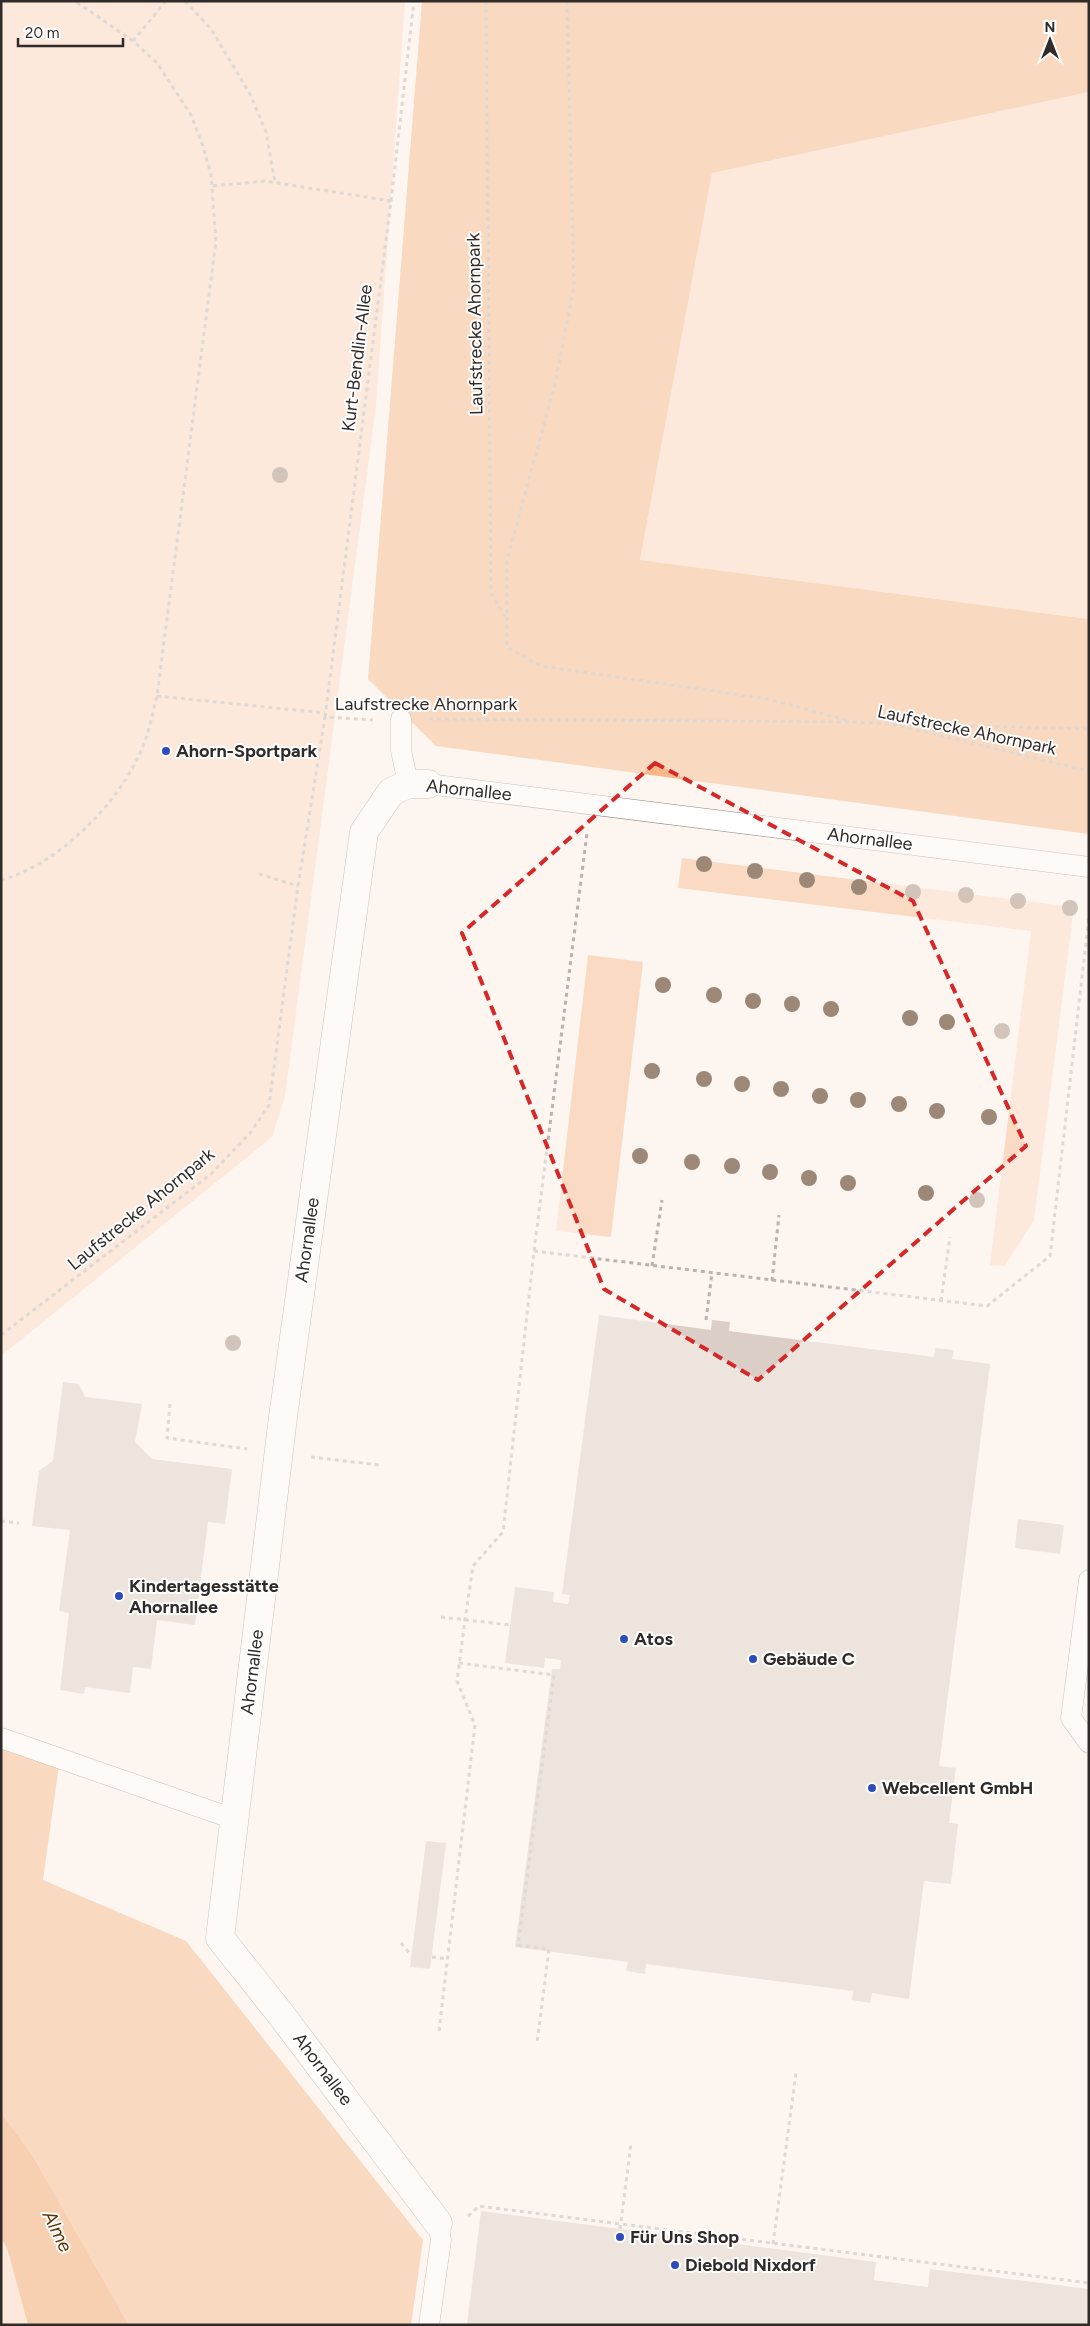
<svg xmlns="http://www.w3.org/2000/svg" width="1090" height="2326" font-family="Figtree,sans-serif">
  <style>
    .green { fill: #fadac3 }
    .forest { fill: #f7b788 }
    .water { fill: #f0a165 }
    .building { fill: #dacec6 }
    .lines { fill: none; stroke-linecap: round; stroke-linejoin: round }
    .service-casing { stroke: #8f847c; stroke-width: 21 }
    .minor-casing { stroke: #8f847c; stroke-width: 29 }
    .path { stroke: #bab3af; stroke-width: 3; stroke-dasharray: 4 4; stroke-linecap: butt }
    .service { stroke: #fff; stroke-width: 20 }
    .minor { stroke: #fff; stroke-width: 28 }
    .tree { fill: #9d8878 }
    .marked { fill: none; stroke: #d62828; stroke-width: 4; stroke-dasharray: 10 6; stroke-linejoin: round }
    .poi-dot { fill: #2d4cbc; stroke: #fff; stroke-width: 2 }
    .labels { text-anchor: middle; stroke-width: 4; stroke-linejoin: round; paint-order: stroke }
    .street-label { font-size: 18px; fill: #302b28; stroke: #fff }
    .poi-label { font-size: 18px; font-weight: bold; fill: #302b28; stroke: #fff; text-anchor: start }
    .water-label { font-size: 19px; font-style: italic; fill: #623000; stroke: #fff }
  </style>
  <rect width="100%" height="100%" fill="#fdf5f0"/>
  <g class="green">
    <path d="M 1,1 L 405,1 L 376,406 L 285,1096 L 272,1137 L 1,1356 Z"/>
    <path d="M 1089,92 L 1089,619 L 640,560 L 712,172 Z"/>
    <path d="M 682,858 L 1074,907 L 1034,1220 L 1005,1266 L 990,1265 L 1031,931 L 678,888 Z"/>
    <path d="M 588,955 L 643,962 L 611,1237 L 556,1231 Z"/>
    <path d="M 1,2240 L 7,2248 L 28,2325 L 1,2325 Z"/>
  </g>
  <g class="forest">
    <path d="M 422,1 L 1089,1 L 1089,92 L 712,173 L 640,560 L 1089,619 L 1089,834 L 436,746 L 368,679 Z"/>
    <path d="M 1,1741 L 60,1758 L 43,1880 L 186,1941 L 423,2240 L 411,2325 L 129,2325 L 34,2158 L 1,2112 Z"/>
  </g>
  <path class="water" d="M 1,2112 L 34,2158 L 129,2325 L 28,2325 L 7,2248 L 1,2239 Z"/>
  <g class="building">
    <path d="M 599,1315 L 711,1330 L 712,1320 L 730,1322 L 729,1331 L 934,1357 L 935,1348 L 954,1350 L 952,1359 L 990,1364 L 939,1766 L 956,1768 L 949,1823 L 958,1824 L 951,1884 L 924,1881 L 909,1999 L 872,1993 L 870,2003 L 852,2000 L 853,1991 L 646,1964 L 645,1974 L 626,1971 L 628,1962 L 515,1947 L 552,1669 L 560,1669 L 561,1660 L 545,1658 L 544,1668 L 505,1663 L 515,1587 L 554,1592 L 553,1602 L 568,1604 L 570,1595 L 562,1594 Z"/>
    <path d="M 63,1382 L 79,1384 L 85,1397 L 142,1404 L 135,1442 L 152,1459 L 232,1469 L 225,1524 L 208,1522 L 195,1625 L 157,1620 L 151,1669 L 133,1667 L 130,1693 L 85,1687 L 84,1694 L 60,1690 L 69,1613 L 59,1611 L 70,1530 L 32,1526 L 39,1471 L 53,1461 Z"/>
    <path d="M 1018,1519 L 1064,1525 L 1060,1554 L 1015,1548 Z"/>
    <path d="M 426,1841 L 446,1843 L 430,1969 L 410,1967 Z"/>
    <path d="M 481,2211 L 876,2262 L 874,2280 L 928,2287 L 930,2269 L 1089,2289 L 1089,2325 L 467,2325 Z"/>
  </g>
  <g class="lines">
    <defs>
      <g id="service">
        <path d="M 401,719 L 401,750 L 408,784"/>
        <path d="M 428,784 L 1089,867"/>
        <path d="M 1089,1580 L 1071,1718 L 1089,1743"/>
        <path d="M 1,1738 L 234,1819"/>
        <path d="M 429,2325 L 441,2240 L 438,2223"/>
      </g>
      <path id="minor" d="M 428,784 L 408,784 L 391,792 L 364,832 L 283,1417 L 220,1938 L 279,2012 L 438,2223"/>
    </defs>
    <use href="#service" class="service-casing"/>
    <use href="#minor" class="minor-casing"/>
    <g class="path">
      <path d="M 185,1 L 211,29 L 250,94 L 266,132 L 275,182"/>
      <path d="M 486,1 L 491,593 L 505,617"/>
      <path d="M 567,1 L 574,286 L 555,384 L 507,560 L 507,647 L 541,666 L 768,699 L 849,721"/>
      <path d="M 133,41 L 166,1"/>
      <path d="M 213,186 L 265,181 L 391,201"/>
      <path d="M 157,696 L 325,713"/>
      <path d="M 325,717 L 391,201 L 414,1"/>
      <path d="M 429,719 L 854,722 L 891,724 L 1089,771"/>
      <path d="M 899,724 L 1089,729"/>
      <path d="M 259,874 L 298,886"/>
      <path d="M 1,880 C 59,864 117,805 141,751 C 149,735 152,714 157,696 L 216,241 L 211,175 L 203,146 L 191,115 L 157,63 L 133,41 L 75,1"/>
      <path d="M 534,1251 L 987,1306 L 1050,1256 L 1089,916"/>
      <path d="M 652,1266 L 662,1200"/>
      <path d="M 772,1281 L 779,1215"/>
      <path d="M 941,1301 L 950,1237"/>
      <path d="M 706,1320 L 712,1273"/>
      <path d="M 1,1335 L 211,1174 L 251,1132 L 269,1105 L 298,886 L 325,717 L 373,720"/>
      <path d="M 170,1404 L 167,1438 L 247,1449"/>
      <path d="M 311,1457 L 379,1465"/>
      <path d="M 1,1521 L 19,1523"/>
      <path d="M 441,1617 L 510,1625"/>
      <path d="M 459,1663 L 554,1675 L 518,1945 L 549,1949 L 537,2043"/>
      <path d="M 401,1943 L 411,1955"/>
      <path d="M 432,1957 L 447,1959"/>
      <path d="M 439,2031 L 475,1725 L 457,1681 L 465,1620 L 473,1566 L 503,1532 L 534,1251 L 587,833"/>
      <path d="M 468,2216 L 479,2206 L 1089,2283"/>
      <path d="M 620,2229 L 631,2144"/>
      <path d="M 773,2244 L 796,2073"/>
    </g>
    <use href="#service" class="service"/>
    <use href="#minor" class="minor"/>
  </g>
  <g class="tree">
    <circle cx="280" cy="475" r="8"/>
    <circle cx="704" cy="864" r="8"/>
    <circle cx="755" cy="871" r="8"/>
    <circle cx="807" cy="880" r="8"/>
    <circle cx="859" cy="887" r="8"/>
    <circle cx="913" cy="892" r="8"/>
    <circle cx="966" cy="895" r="8"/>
    <circle cx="1018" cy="901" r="8"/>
    <circle cx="1070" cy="908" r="8"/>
    <circle cx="663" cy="985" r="8"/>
    <circle cx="714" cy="995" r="8"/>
    <circle cx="753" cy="1001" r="8"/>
    <circle cx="792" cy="1004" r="8"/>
    <circle cx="831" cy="1009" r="8"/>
    <circle cx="910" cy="1018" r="8"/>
    <circle cx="947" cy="1022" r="8"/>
    <circle cx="1002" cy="1031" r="8"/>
    <circle cx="652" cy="1071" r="8"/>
    <circle cx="704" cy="1079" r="8"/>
    <circle cx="742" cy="1084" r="8"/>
    <circle cx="781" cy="1089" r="8"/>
    <circle cx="820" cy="1096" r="8"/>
    <circle cx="858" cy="1100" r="8"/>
    <circle cx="899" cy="1104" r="8"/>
    <circle cx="937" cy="1111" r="8"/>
    <circle cx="989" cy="1117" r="8"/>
    <circle cx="640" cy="1156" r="8"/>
    <circle cx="692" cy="1162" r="8"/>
    <circle cx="732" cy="1166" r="8"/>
    <circle cx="770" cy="1172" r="8"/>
    <circle cx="809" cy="1178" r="8"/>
    <circle cx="848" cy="1183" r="8"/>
    <circle cx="926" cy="1193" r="8"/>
    <circle cx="977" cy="1200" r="8"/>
    <circle cx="233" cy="1343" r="8"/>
  </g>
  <path d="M0 0H1090V2326H0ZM 655,763 L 913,901 L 1026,1146 L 758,1380 L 604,1289 L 462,933 Z" fill="#fdf5f0" fill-opacity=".55" fill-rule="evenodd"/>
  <path class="marked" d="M 655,763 L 913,901 L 1026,1146 L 758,1380 L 604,1289 L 462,933 Z"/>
  <g class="poi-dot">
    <circle cx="166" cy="751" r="5"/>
    <circle cx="119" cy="1596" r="5"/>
    <circle cx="624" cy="1639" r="5"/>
    <circle cx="753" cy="1659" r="5"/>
    <circle cx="872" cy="1788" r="5"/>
    <circle cx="620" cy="2237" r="5"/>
    <circle cx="675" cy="2265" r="5"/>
  </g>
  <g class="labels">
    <g class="street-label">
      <text transform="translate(475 324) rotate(-91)" y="6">Laufstrecke Ahornpark</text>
      <text transform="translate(357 358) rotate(-83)" y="6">Kurt-Bendlin-Allee</text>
      <text x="426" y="710">Laufstrecke Ahornpark</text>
      <text transform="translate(967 730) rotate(12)" y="6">Laufstrecke Ahornpark</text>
      <text transform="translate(469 790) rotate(6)" y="6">Ahornallee</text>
      <text transform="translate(870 839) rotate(7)" y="6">Ahornallee</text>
      <text transform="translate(141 1209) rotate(-39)" y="6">Laufstrecke Ahornpark</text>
      <text transform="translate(307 1240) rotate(-82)" y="6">Ahornallee</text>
      <text transform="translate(252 1672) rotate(-83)" y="6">Ahornallee</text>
      <text transform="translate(323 2069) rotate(53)" y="6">Ahornallee</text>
    </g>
    <g class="poi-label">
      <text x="176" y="757">Ahorn-Sportpark</text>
      <text x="129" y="1592">Kindertagesstätte<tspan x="129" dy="21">Ahornallee</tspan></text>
      <text x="634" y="1645">Atos</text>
      <text x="763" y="1665">Gebäude C</text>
      <text x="882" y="1794">Webcellent GmbH</text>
      <text x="630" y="2243">Für Uns Shop</text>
      <text x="685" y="2271">Diebold Nixdorf</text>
    </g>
    <g class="water-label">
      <text transform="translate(58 2231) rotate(64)" y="7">Alme</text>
    </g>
  </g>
  <rect width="1090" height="2326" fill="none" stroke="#302b28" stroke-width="5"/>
  <g transform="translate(1050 40)" stroke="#ffffff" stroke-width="4" paint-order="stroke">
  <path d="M0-4L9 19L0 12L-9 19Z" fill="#302b28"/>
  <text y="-8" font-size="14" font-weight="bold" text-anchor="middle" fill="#302b28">N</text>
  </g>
  <path d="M18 38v8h105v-8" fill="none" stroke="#302b28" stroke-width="2.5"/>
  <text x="25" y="38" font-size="15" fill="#302b28" stroke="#ffffff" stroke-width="4" paint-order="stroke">20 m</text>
</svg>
